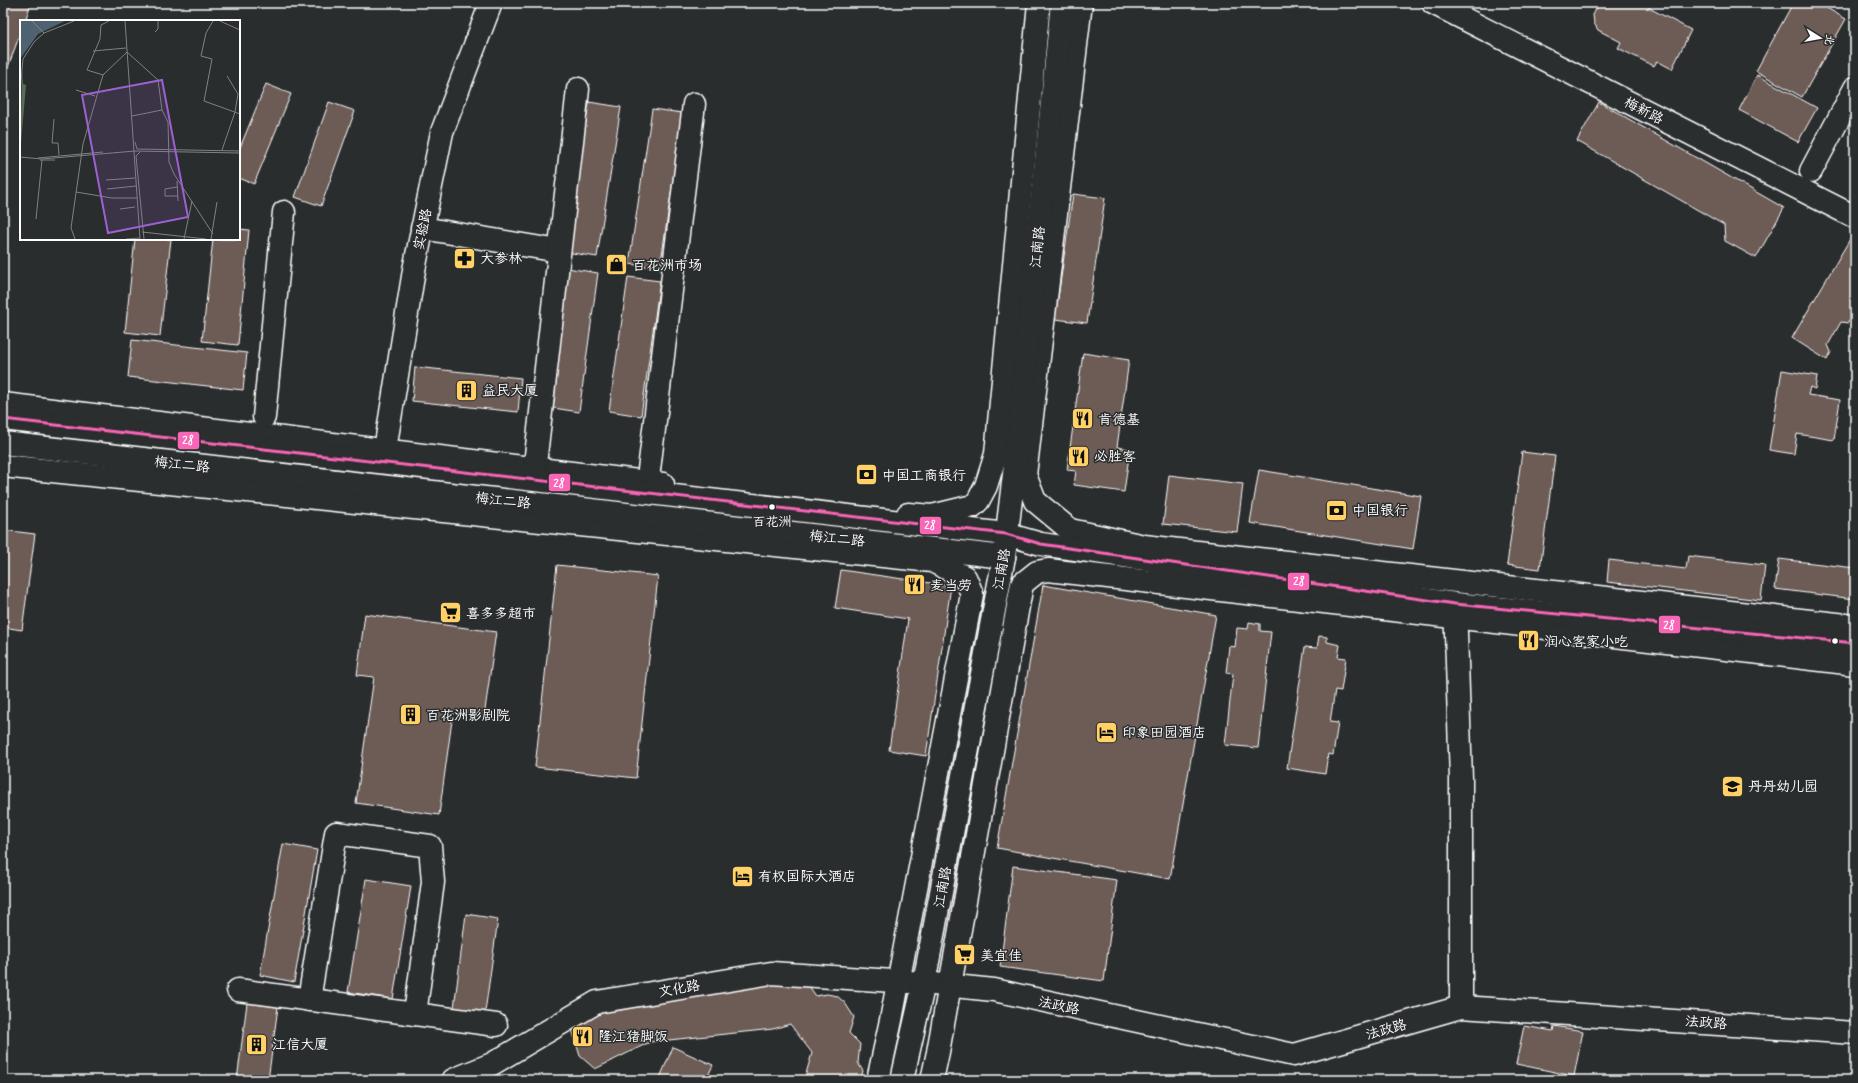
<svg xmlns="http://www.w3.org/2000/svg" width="1858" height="1083" font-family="Mynerve,'LXGW WenKai TC',sans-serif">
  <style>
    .building { fill: #6d5c56; stroke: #fff }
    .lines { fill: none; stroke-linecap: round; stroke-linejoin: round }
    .minor-casing { stroke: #fff; stroke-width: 25 }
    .major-casing { stroke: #fff; stroke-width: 25 }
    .minor { stroke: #2a2d2e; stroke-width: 22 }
    .major { stroke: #2a2d2e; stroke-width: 22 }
    .bus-1-casing { stroke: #2a2d2e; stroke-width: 6 }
    .bus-1 { stroke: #fa66b7; stroke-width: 3 }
    .bus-dot { fill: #fff; stroke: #2a2d2e; stroke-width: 1.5 }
    .labels { text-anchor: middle; stroke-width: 3; stroke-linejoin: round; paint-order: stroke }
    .bus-label { font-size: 13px; fill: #fff; stroke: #2a2d2e }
    .street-label { font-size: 14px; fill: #fff; stroke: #2a2d2e }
    .poi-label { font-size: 14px; fill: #fff; stroke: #2a2d2e; text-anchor: start }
    .inset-road { fill: none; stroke: #7f8182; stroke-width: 1 }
    .view { fill: #9c61cf; fill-opacity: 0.15; stroke: #9c61cf; stroke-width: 2 }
    .inset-edge { fill: none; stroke: #fff; stroke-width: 2 }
    .line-badge { stroke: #2a2d2e; stroke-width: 1.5 }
    .badge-label { font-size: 11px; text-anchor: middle; font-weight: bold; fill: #fff }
  </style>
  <rect width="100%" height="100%" fill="#2a2d2e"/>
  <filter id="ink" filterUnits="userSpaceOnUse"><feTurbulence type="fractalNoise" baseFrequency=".025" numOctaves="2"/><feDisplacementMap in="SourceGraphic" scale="8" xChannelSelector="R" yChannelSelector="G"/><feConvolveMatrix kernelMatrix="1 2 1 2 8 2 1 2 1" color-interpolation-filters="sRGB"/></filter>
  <g filter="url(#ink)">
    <g class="building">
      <path d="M 3,3 L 31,3 L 25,21 L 21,21 L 21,31 L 3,81 Z"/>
      <path d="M 1599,3 L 1652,3 L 1649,8 L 1691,30 L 1672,69 L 1657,61 L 1654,66 L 1618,48 L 1621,42 L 1598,30 L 1594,23 L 1593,15 Z"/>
      <path d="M 1793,3 L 1818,3 L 1846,19 L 1802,97 L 1756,71 Z"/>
      <path d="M 1757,75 L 1817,108 L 1798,142 L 1739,110 Z"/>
      <path d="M 266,84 L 291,94 L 254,184 L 239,178 L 239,150 Z"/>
      <path d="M 329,102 L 355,111 L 321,206 L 295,197 Z"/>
      <path d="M 589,102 L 621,107 L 597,257 L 566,252 Z"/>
      <path d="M 1599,102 L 1784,208 L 1756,258 L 1725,241 L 1724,225 L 1577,141 Z"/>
      <path d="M 652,109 L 683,113 L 660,268 L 629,264 Z"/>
      <path d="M 1073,194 L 1105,198 L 1087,323 L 1055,319 Z"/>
      <path d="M 239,229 L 249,230 L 238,345 L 202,341 L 213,239 L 239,239 Z"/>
      <path d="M 135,239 L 171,239 L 160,336 L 125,332 Z"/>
      <path d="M 1850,239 L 1855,242 L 1855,312 L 1848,323 L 1841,322 L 1828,345 L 1831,352 L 1827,360 L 1792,338 Z"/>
      <path d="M 567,268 L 598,273 L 579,412 L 547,407 Z"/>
      <path d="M 628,277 L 660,281 L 641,416 L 609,411 Z"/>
      <path d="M 132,340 L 247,353 L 243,390 L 128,377 Z"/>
      <path d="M 1083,353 L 1129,360 L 1117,447 L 1130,449 L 1124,492 L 1074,485 L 1076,471 L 1067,470 Z"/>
      <path d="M 415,367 L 521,378 L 518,412 L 412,401 Z"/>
      <path d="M 1782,370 L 1817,376 L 1815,389 L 1810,387 L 1808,395 L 1840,400 L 1834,440 L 1797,434 L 1794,454 L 1769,450 Z"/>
      <path d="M 1522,452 L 1555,456 L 1540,569 L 1507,565 Z"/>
      <path d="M 1259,470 L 1421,496 L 1413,549 L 1250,523 Z"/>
      <path d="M 1169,475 L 1243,484 L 1237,532 L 1163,524 Z"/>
      <path d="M 3,530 L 35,534 L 22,630 L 3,627 Z"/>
      <path d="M 1688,556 L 1765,565 L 1761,600 L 1607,582 L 1609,560 L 1686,569 Z"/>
      <path d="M 1779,559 L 1855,568 L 1855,599 L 1775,589 Z"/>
      <path d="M 557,565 L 658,576 L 636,778 L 535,767 Z"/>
      <path d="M 841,570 L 951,586 L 926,756 L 889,750 L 908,619 L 835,608 Z"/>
      <path d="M 1043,585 L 1216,615 L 1170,879 L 997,848 Z"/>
      <path d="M 365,614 L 496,632 L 484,717 L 453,713 L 439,815 L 356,803 L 374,677 L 357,675 Z"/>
      <path d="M 1249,622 L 1260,624 L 1260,631 L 1271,632 L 1258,748 L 1225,745 L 1233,674 L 1226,673 L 1229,646 L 1235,647 L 1237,628 L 1248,629 Z"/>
      <path d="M 1319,636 L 1327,637 L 1327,642 L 1340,645 L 1338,657 L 1346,658 L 1341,691 L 1335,690 L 1330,722 L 1338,723 L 1333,755 L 1328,754 L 1325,774 L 1287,768 L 1305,647 L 1317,648 Z"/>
      <path d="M 283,844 L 317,850 L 294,982 L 260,975 Z"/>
      <path d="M 1013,866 L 1117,880 L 1104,981 L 1000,967 Z"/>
      <path d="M 366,879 L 411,886 L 393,999 L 348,992 Z"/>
      <path d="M 466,914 L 498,919 L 485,1012 L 454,1008 Z"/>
      <path d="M 764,980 L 809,986 L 816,996 L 827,994 L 837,996 L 845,1003 L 854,1017 L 849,1033 L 860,1044 L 858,1063 L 863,1071 L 860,1080 L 807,1080 L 805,1077 L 812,1053 L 790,1024 L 773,1029 L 650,1042 L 595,1069 L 580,1056 L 571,1026 L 615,1007 L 620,1010 L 626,1009 L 627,1003 Z"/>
      <path d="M 247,1003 L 278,1007 L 268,1080 L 237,1080 Z"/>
      <path d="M 1524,1026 L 1553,1031 L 1554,1026 L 1583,1031 L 1574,1076 L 1516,1064 Z"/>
      <path d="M 673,1047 L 713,1065 L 706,1080 L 659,1080 Z"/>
    </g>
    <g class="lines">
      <defs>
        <g id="minor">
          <path d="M 1081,3 L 1025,475 L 1035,501 L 1070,530 L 1144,546 L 1855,626"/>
          <path d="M 1433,3 L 1855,217"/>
          <path d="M 1811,171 L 1855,88"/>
          <path d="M 422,228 L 559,251"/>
          <path d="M 3,404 L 663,484"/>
          <path d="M 264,417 L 284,212"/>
          <path d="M 383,462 L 414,270 L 442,132 L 491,3"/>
          <path d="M 3,466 L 932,561 L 965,577 L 972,594 L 891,1020 L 878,1080"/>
          <path d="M 534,473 L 578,89"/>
          <path d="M 647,486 L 694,104"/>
          <path d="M 908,514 L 932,516 L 973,506 L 978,501 L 986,486 L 996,454 L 1039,3"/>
          <path d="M 1455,604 L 1461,779 L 1461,1007"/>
          <path d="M 238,990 L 496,1025"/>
          <path d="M 309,1000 L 336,833 L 430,846 L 433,882 L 415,1014"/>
          <path d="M 453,1080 L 492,1064 L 597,1002 L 771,973 L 924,983 L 994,990 L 1294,1055 L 1461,1007 L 1855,1033"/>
          <path d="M 932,1080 L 938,1052 L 1022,584 L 1037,572 L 1048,570 L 1855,664"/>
        </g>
        <g id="major">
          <path d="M 3,419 L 1006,534 L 1041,544 L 1455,604 L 1855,643"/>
          <path d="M 3,443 L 1004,557"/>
          <path d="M 902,1080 L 924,983 L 1004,557 L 1014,474 L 1062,3"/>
        </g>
      </defs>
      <use href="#minor" class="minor-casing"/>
      <use href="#major" class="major-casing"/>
      <use href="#minor" class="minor"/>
      <use href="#major" class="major"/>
      <defs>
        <path id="bus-1" d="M 3,419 L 1006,534 L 1041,544 L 1455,604 L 1855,643"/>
      </defs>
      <use href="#bus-1" class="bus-1-casing"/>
      <use href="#bus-1" class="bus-1"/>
    </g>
  </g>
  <defs>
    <symbol id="pharmacy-square" viewBox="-11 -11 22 22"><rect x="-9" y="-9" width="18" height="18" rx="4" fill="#ffd166" stroke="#2a2d2e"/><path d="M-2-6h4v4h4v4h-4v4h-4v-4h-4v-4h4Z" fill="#111"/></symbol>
    <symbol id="shop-square" viewBox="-11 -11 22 22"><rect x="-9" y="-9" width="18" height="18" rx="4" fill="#ffd166" stroke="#2a2d2e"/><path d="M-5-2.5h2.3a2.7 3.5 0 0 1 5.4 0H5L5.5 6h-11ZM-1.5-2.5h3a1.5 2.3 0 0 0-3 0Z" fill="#111"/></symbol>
    <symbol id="building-square" viewBox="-11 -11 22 22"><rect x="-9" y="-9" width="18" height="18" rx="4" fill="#ffd166" stroke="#2a2d2e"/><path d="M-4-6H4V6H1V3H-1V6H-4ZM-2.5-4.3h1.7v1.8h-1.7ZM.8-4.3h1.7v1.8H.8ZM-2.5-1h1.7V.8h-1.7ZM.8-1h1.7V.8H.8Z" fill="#111"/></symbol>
    <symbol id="restaurant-square" viewBox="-11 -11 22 22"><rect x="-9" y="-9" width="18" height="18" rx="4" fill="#ffd166" stroke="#2a2d2e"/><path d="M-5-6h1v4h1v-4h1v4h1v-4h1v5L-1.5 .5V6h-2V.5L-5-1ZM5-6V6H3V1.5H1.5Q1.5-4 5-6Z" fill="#111"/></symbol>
    <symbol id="bank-square" viewBox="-11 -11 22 22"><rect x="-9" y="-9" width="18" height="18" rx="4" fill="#ffd166" stroke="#2a2d2e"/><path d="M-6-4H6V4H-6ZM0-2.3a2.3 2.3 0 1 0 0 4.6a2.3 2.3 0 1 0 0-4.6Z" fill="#111"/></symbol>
    <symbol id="supermarket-square" viewBox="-11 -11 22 22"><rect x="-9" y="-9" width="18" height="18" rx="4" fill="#ffd166" stroke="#2a2d2e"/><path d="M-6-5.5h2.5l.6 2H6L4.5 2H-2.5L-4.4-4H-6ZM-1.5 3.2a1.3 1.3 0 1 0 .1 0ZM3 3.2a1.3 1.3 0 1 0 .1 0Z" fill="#111"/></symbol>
    <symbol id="hotel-square" viewBox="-11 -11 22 22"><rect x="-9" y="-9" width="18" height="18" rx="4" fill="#ffd166" stroke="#2a2d2e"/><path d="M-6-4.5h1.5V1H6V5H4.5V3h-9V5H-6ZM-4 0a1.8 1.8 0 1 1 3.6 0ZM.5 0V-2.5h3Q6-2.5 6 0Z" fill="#111"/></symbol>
    <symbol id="school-square" viewBox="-11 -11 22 22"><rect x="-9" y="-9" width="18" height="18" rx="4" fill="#ffd166" stroke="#2a2d2e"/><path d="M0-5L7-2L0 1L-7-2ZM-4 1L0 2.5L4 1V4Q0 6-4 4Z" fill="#111"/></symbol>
  </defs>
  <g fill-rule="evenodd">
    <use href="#pharmacy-square" x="452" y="246" width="25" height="25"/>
    <use href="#shop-square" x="604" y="252" width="25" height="25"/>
    <use href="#building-square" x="454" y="378" width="25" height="25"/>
    <use href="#restaurant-square" x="1070" y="406" width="25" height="25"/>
    <use href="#restaurant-square" x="1066" y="444" width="25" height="25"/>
    <use href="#bank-square" x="854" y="462" width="25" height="25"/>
    <use href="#bank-square" x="1324" y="498" width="25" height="25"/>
    <use href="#restaurant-square" x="902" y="572" width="25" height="25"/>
    <use href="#supermarket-square" x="438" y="600" width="25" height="25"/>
    <use href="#restaurant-square" x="1516" y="628" width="25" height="25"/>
    <use href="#building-square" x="398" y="702" width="25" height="25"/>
    <use href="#hotel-square" x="1094" y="720" width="25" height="25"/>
    <use href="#school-square" x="1720" y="774" width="25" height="25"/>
    <use href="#hotel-square" x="730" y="864" width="25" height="25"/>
    <use href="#supermarket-square" x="952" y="942" width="25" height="25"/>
    <use href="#restaurant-square" x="570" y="1024" width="25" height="25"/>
    <use href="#building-square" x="244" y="1032" width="25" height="25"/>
  </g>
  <g class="bus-dot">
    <circle cx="772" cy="507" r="3.5"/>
    <circle cx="1835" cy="641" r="3.5"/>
  </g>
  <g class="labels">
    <g class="bus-label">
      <text x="772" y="526">百花洲</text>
    </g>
    <g class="street-label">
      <text transform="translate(1644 110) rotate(27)" y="5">梅新路</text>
      <text transform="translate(422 229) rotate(-78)" y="5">实验路</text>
      <text transform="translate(1037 247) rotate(-84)" y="5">江南路</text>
      <text transform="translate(182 464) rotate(6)" y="5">梅江二路</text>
      <text transform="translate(503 500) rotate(6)" y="5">梅江二路</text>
      <text transform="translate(837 538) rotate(6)" y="5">梅江二路</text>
      <text transform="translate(1001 569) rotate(-80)" y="5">江南路</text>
      <text transform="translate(942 887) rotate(-80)" y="5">江南路</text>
      <text transform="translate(679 988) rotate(-10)" y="5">文化路</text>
      <text transform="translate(1059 1005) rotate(12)" y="5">法政路</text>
      <text transform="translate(1706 1022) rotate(4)" y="5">法政路</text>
      <text transform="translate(1386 1029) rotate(-16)" y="5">法政路</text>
    </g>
    <g class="poi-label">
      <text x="480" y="263">大参林</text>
      <text x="632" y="270">百花洲市场</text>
      <text x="482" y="395">益民大厦</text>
      <text x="1098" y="424">肯德基</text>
      <text x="1094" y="461">必胜客</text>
      <text x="882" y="480">中国工商银行</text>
      <text x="1352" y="515">中国银行</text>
      <text x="930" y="590">麦当劳</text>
      <text x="466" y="618">喜多多超市</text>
      <text x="1544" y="646">润心客家小吃</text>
      <text x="426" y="720">百花洲影剧院</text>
      <text x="1122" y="737">印象田园酒店</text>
      <text x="1748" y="791">丹丹幼儿园</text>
      <text x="758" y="881">有权国际大酒店</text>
      <text x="980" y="960">美宜佳</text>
      <text x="598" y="1041">隆江猪脚饭</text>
      <text x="272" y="1049">江信大厦</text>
    </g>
  </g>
  <g transform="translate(20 20)">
    <rect width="220" height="220" fill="#2a2d2e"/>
    <path d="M 2,50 L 3,64 L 6,65 L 0,135 Z" fill="#596c56"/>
    <path d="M 0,1 L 45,1 L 18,14 L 0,39 Z" fill="#4e6271"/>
    <path class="inset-road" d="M 12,1 L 24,13M 105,1 L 120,219M 193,1 L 186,13 L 181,36 L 192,39 L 184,81 L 220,94M 200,1 L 220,10M 135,12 L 138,9 L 138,1M 73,31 L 106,28M 83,55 L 67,50 L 80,19 L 81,5 L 89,1M 56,70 L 75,76M 0,72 L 3,39 L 14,22 L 24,13 L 54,1M 112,96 L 142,90M 34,99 L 32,123 L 38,123 L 39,135M 115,122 L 117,129 L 220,131M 202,130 L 215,92 L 218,74 L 207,56M 120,132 L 116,136 L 124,219M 0,137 L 22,139 L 115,131 L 220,133M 18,138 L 83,132M 20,140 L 35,140M 86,160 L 115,158M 157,161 L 158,181M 157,167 L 145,169 L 145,176 L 158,176M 87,169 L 116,166M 56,172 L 92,178 L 117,178M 100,189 L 115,187M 16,199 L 22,140M 122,212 L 186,219M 55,219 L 51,208 L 63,124 L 83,55 L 107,32 L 138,60 L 142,90 L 148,102 L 149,142 L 154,154 L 193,214M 106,219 L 120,218M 164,219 L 172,181M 191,219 L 197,182"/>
    <path class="view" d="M 142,60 L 168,197 L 88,213 L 62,75 Z"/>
    <rect width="220" height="220" class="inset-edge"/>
  </g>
  <g class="line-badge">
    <rect x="177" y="431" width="23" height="19" rx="4" fill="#fa66b7"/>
    <rect x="548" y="473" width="23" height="19" rx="4" fill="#fa66b7"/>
    <rect x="919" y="516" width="23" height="19" rx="4" fill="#fa66b7"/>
    <rect x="1287" y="572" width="23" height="19" rx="4" fill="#fa66b7"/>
    <rect x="1658" y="615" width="23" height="19" rx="4" fill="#fa66b7"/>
  </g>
  <g class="badge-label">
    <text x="188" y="444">28</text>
    <text x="559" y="487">28</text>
    <text x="930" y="529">28</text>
    <text x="1299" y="585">28</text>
    <text x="1669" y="629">28</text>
  </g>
  <rect width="1858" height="1083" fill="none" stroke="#2a2d2e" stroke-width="16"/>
  <rect x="8" y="8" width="1842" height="1067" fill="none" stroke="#fff" stroke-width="1.5" filter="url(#ink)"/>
  <g transform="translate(1820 38) rotate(101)" stroke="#2a2d2e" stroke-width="3" paint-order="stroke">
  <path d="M0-3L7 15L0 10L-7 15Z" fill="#ffffff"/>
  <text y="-6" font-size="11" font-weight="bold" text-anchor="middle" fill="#ffffff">北</text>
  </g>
</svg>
